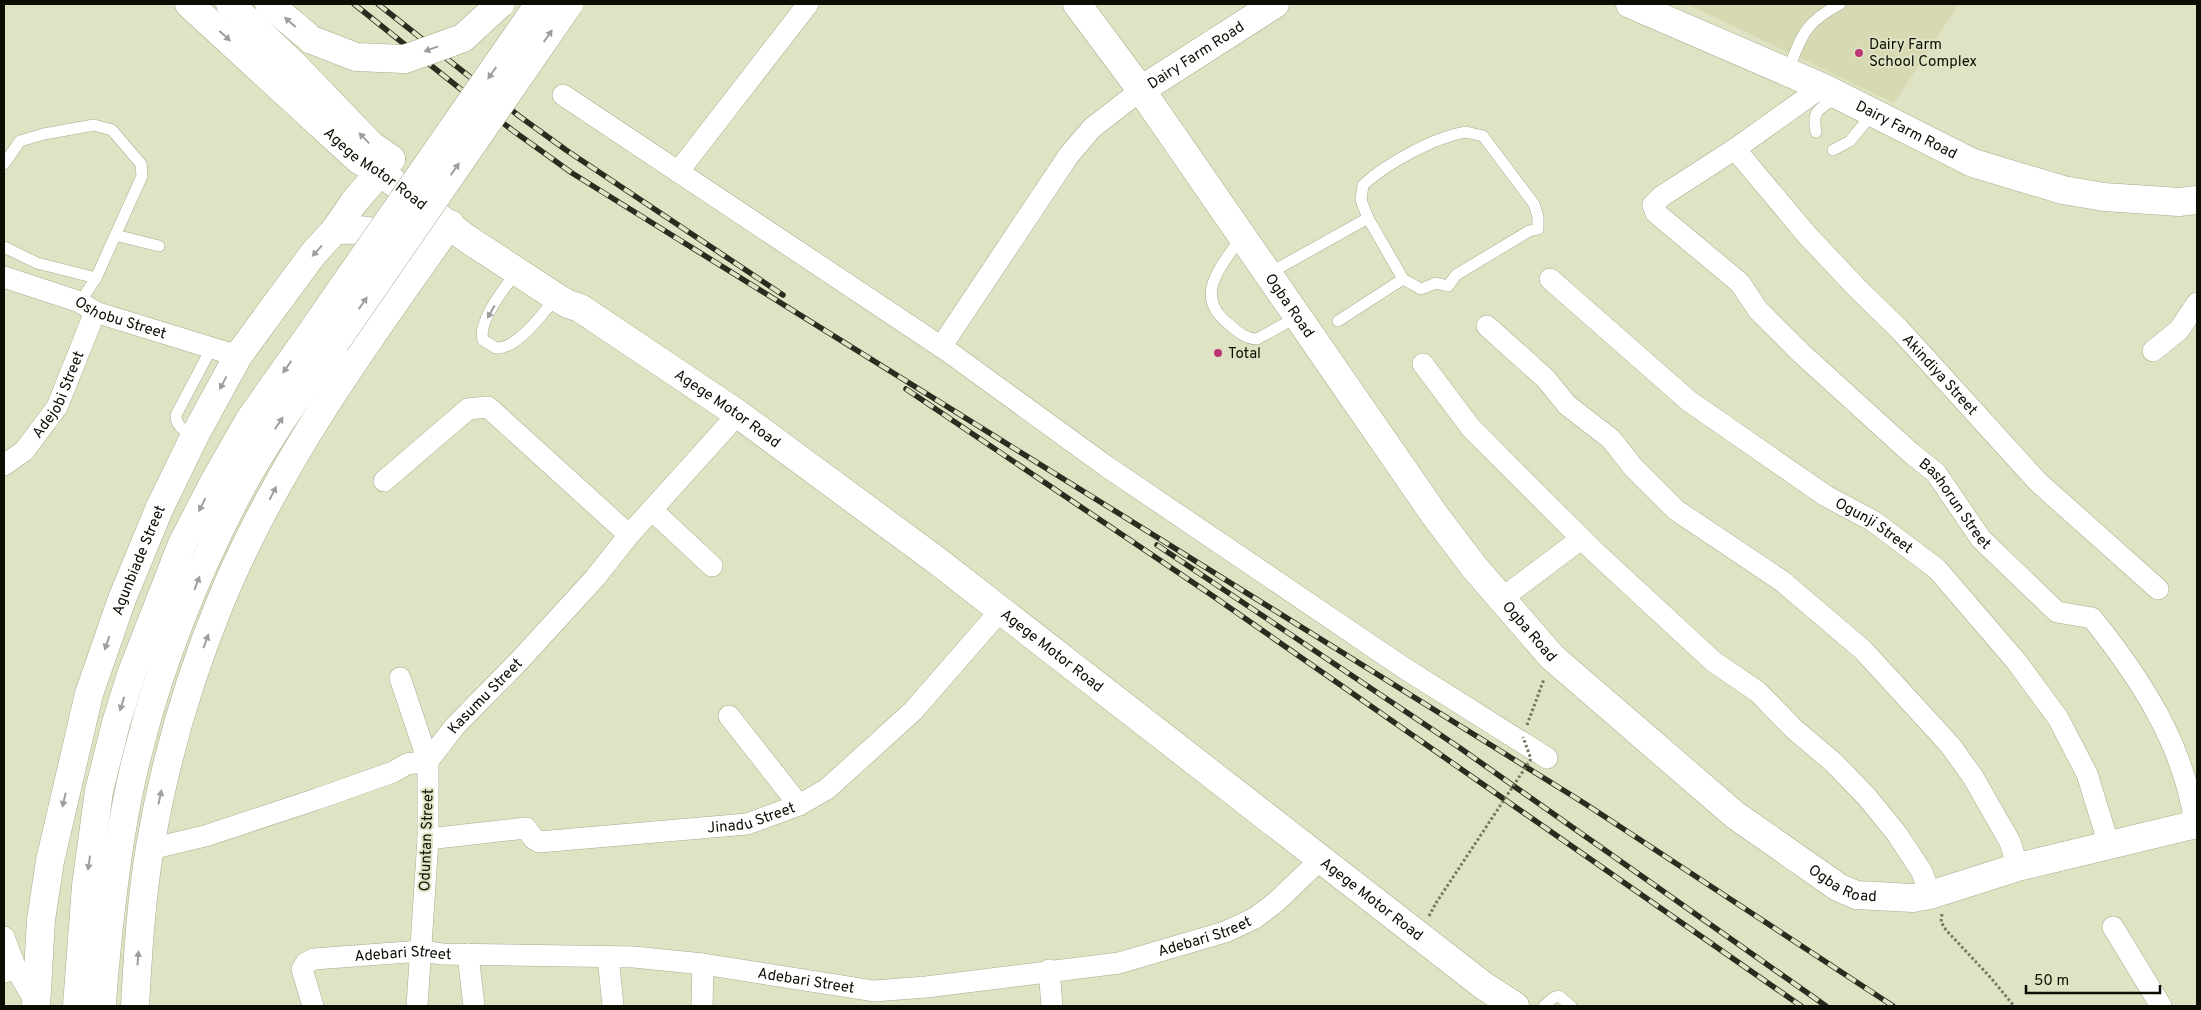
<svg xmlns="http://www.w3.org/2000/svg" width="2201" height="1010" font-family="Overpass,sans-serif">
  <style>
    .built { fill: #d6d9b2 }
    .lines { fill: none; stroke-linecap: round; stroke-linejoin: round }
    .service-casing { stroke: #a9ab8e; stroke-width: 12 }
    .minor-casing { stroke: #a9ab8e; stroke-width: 22 }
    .secondary-casing { stroke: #a9ab8e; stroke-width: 29 }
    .path { stroke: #747661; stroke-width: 3; stroke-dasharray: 2.5 2.5; stroke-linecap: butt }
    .service { stroke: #fff; stroke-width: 11 }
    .minor { stroke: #fff; stroke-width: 21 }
    .secondary { stroke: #fff; stroke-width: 28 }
    .rail-casing { stroke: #2b2c20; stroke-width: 5.5 }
    .rail { stroke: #e0e3c3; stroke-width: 4; stroke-dasharray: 11; stroke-linecap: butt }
    .secondary-bridge-casing { stroke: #a9ab8e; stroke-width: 29; stroke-linecap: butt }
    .path-bridge { stroke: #747661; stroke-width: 3; stroke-dasharray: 2.5 2.5; stroke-linecap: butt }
    .secondary-bridge { stroke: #fff; stroke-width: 28 }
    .oneway { fill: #9e9e9b }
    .poi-dot { fill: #bc3575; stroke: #e0e3c3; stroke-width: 2 }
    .labels { text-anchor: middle; stroke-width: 4; stroke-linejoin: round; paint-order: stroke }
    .poi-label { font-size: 15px; fill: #0d0d04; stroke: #e0e3c3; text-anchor: start }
    .street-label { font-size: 15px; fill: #0d0d04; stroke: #e0e3c3 }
  </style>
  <rect width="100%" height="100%" fill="#e0e3c3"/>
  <path class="built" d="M 1687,4 L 1959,4 L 1894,103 Z"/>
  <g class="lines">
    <defs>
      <g id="service">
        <path d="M 1787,72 C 1803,34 1803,24 1840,4"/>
        <path d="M 1466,132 L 1483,136 L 1534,204 L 1538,217 L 1538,229 L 1529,231 L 1456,275 L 1448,286 L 1436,283 L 1421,289 L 1403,279 L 1368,218 L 1361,200 L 1363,185 C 1387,163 1435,137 1466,132 Z"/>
        <path d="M 1816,132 C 1811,108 1821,109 1839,96"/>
        <path d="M 1833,150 L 1850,141 L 1873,113"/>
        <path d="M 4,164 L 20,141 L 44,134 L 94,125 L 112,130 L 141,164 L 142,176 L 96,278 L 80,302"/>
        <path d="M 115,235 L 159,246"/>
        <path d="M 1242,236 C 1222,266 1191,296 1230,325 C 1238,332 1246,339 1257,339 L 1297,317"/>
        <path d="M 4,247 L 37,263 L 96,278"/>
        <path d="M 517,271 C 506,286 477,322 483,340 L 496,348 C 517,349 543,314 556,297"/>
        <path d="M 1268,274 L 1368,218"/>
        <path d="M 1338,321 L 1403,279"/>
        <path d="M 195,435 C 185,430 176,428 176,415 L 212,347"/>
        <path d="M 1544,1006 L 1553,998 L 1559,996 L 1571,1006"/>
      </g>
      <g id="minor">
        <path id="s1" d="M 1822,87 L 1735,149 L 1662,196 L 1653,205 L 1656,213 L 1740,283 L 1758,310 L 1801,353 L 1911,453 L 1936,473 L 1981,539 L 2057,612 L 2092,618 C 2141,679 2184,745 2195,824"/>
        <path d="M 563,95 L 949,352 L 1106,466 L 1404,668 L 1547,758"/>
        <path id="s2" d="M 1735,149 L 1807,235 L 1857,288 L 1899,329 L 2038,482 L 2158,589"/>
        <path d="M 678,172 L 808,4"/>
        <path id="s3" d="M 4,277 L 80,302 L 95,312 L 238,356"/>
        <path id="s4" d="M 1550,279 L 1689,401 L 1826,496 L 1873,521 L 1937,569 L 2016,661 L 2058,718 L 2087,774 L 2109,845"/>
        <path d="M 1487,326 L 1546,379 L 1567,405 L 1611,439 L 1633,467 L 1676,510 L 1782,581 L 1863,650 L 1950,745 L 1973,777 L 2010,842 L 2018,867"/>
        <path d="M 941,347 L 1069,155 L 1092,128 L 1141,90"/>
        <path d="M 2153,351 L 2179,330 L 2197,303"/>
        <path d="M 1423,364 L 1471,428 L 1595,552 L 1714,662 L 1758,692 L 1795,730 L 1833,762 L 1867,797 L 1897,834 L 1922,872 L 1930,895"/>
        <path id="s5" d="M 4,465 L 24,451 L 57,407 L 95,312"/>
        <path d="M 384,481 L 468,409 L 488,407 L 629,535"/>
        <path d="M 652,510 L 712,566"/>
        <path d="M 1501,599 L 1581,539"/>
        <path d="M 400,678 L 428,761 L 428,839 L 417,1006"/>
        <path d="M 729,716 L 799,805"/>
        <path id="s6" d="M 428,839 L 526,828 L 534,839 L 539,842 L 747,824 L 799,805 L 827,789 L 913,711 L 1001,610"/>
        <path id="s7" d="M 150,849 L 205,836 L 317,799 L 393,772 L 407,764 L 428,761 L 455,726 L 519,661 L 595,578 L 629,535 L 738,414"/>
        <path d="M 2113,927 L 2161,1006"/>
        <path d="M 4,937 L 16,969"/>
        <path d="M 468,954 L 474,1006"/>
        <path d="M 608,957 L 613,1006"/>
        <path d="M 1049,970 L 1052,1006"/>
        <path d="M 4,972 L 16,969 L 36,1003"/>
        <path id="s8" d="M 313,1006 L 302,969 L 306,963 L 314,959 L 421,951 L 442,954 L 634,957 L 703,964 L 874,991 L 926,987 L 1119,963 L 1225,932 L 1255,918 L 1276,902 L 1322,858"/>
        <path d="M 702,1006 L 703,964"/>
      </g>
      <g id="secondary">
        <path id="s9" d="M 189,4 L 359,160 L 379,171 L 466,238 L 556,297 L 568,304 L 580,308 L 738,414 L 936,560 L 1484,986 L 1515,1006"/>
        <path d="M 230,4 L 296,67 L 371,145 L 391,159"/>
        <path d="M 269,4 L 312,40"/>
        <path id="s10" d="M 1077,4 L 1141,90 L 1434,514 L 1474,567 L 1552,657 L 1735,815 L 1838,887 L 1856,895 L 1913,898 L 1930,895 L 2018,867 L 2197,824"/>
        <path id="s11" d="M 1630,4 L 1822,87 L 1973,163 L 2063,190 L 2104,197 L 2179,202 L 2197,200"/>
        <path id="s12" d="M 1141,90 L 1275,4"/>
        <path d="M 335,230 C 356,229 385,228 397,249"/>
        <path id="s13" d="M 36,1006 L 41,920 L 50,861 L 89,694 L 122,599 L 160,507 L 195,435 L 238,356 L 313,254 L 335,230 L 354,202 L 391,159"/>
        <path d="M 77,1006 L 86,886 L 99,791 L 116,723 L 132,672 L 182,544 L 214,482 L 250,419 L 315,327"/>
        <path d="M 102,1006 C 103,982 106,958 108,935 C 115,871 123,807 140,745 C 161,661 197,572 237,495 C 265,442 300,393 335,343"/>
        <path d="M 135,1006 C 138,953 141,900 150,847 C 164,765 188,681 220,603 C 276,466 364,345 450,224"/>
      </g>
    </defs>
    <use href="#service" class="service-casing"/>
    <use href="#minor" class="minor-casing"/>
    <use href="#secondary" class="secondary-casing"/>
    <g class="path">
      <path d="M 1527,725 L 1544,679"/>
      <path d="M 1942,914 L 1941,922 L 1946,930 L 1991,978 L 2014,1006"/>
      <path d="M 1429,916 L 1436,903"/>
    </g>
    <use href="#service" class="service"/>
    <use href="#minor" class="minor"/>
    <use href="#secondary" class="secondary"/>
    <defs>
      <g id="rail">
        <path d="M 354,4 L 512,130 L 572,173 L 1584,803 L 1893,1006"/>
        <path d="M 378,4 L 519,116 L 566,150 L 783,295"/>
        <path d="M 906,389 L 1210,594 L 1801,1006"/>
        <path d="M 1157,545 L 1460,748 L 1826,1006"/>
      </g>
    </defs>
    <use href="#rail" class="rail-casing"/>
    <use href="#rail" class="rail"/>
    <defs>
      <g id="secondary-bridge">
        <path d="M 312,40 L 356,57 L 405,59 L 463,38 L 500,4"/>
        <path d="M 315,327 L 539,4"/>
        <path d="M 335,343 L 569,4"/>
      </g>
    </defs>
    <use href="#secondary-bridge" class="secondary-bridge-casing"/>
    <path class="path-bridge" d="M 1436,903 L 1531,759 L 1523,737"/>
    <use href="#secondary-bridge" class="secondary-bridge"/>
  </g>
  <defs><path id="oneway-solid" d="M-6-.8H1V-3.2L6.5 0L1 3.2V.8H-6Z" transform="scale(1.25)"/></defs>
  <g class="oneway">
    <use href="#oneway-solid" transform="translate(290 22) rotate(-139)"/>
    <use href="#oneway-solid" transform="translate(225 36) rotate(42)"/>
    <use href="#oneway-solid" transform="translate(548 36) rotate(-55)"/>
    <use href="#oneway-solid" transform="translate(431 49) rotate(160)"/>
    <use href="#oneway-solid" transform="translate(492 73) rotate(125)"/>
    <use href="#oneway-solid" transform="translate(364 138) rotate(-134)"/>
    <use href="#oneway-solid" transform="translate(455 169) rotate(-55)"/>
    <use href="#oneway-solid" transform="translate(317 251) rotate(132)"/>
    <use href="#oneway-solid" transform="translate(363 303) rotate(-55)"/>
    <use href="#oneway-solid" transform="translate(491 312) rotate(119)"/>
    <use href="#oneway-solid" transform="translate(287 367) rotate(125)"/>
    <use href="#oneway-solid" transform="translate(223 383) rotate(118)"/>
    <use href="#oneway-solid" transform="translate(279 423) rotate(-56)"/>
    <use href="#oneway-solid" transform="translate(273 493) rotate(-63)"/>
    <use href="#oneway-solid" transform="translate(202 505) rotate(117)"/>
    <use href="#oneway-solid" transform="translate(197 583) rotate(-69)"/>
    <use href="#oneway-solid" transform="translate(206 641) rotate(-70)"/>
    <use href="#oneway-solid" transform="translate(107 643) rotate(109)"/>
    <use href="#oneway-solid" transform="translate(122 704) rotate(107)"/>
    <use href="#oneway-solid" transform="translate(160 797) rotate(-78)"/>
    <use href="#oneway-solid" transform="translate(64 800) rotate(103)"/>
    <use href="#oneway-solid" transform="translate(89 863) rotate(98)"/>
    <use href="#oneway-solid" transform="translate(138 958) rotate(-86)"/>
  </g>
  <g class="poi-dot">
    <circle cx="1859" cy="53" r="5"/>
    <circle cx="1218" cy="353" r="5"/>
  </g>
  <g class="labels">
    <g class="poi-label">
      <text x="1869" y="49">Dairy Farm<tspan x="1869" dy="17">School Complex</tspan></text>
      <text x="1228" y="358">Total</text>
    </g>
    <g class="street-label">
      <text dy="5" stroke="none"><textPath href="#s12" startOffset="65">Dairy Farm Road</textPath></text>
      <text dy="5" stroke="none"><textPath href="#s11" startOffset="304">Dairy Farm Road</textPath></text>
      <text dy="5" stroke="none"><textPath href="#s9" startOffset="249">Agege Motor Road</textPath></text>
      <text dy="5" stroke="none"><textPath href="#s10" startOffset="369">Ogba Road</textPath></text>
      <text dy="5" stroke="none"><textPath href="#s3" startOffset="124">Oshobu Street</textPath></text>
      <text dy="5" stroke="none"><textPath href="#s2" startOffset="305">Akindiya Street</textPath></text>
      <text dy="5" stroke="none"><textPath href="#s5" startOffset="91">Adejobi Street</textPath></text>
      <text dy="5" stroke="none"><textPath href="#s9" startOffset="676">Agege Motor Road</textPath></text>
      <text dy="5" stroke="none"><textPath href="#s1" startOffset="634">Bashorun Street</textPath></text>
      <text dy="5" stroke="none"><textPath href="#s4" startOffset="408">Ogunji Street</textPath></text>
      <text dy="5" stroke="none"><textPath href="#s13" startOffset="460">Agunbiade Street</textPath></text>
      <text dy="5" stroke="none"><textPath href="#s10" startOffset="774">Ogba Road</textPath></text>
      <text dy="5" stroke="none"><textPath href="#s9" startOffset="1081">Agege Motor Road</textPath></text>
      <text dy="5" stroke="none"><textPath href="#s7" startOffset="379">Kasumu Street</textPath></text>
      <text dy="5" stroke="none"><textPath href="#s6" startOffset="332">Jinadu Street</textPath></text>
      <text transform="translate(426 840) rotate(-88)" y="5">Oduntan Street</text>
      <text dy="5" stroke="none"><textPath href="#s10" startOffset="1179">Ogba Road</textPath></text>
      <text dy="5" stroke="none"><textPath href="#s9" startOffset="1486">Agege Motor Road</textPath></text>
      <text dy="5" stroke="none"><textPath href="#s8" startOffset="954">Adebari Street</textPath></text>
      <text dy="5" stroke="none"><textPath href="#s8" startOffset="144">Adebari Street</textPath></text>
      <text dy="5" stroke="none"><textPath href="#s8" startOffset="549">Adebari Street</textPath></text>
    </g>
  </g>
  <rect width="2201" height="1010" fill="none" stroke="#0d0d04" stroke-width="10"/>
  <path d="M2026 985v8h134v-8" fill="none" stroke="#0d0d04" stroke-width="2.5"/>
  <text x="2034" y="985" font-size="15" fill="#0d0d04" stroke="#e0e3c3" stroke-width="4" paint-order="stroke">50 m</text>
</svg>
